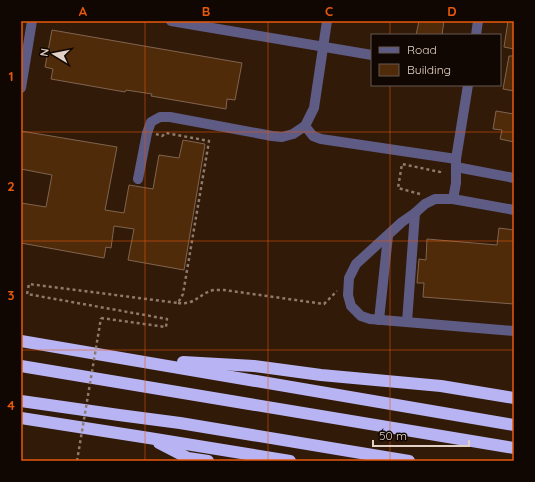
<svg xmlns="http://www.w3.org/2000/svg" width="535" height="482" font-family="Quicksand,sans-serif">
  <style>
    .building { fill: #502b0a; stroke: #806450 }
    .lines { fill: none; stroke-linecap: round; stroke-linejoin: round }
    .path { stroke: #8e7a6b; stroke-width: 2.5; stroke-dasharray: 3 3; stroke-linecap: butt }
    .minor { stroke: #5e5b85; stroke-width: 10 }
    .highway { stroke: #b8b4f3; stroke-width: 12 }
    .path-bridge { stroke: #8e7a6b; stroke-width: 2.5; stroke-dasharray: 3 3; stroke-linecap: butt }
    .grid { fill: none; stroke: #e8590c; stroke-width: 1; stroke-opacity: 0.55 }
    .neatline { fill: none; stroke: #e8590c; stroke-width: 1.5 }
    .grid-label { font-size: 13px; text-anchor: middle; font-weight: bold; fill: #e8590c }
  </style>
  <rect width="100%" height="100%" fill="#311a07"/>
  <g class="building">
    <path d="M 419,21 L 444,21 L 442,35 L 416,35 Z"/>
    <path d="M 508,21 L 514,21 L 514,49 L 504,47 Z"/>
    <path d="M 52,30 L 242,63 L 235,100 L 227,99 L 226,109 L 151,96 L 152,94 L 126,90 L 125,92 L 51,79 L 53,69 L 45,67 Z"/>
    <path d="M 509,56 L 514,56 L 514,91 L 503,89 Z"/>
    <path d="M 496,111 L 514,114 L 514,142 L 500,139 L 502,130 L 493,129 Z"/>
    <path d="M 21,131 L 117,147 L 105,210 L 124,213 L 129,185 L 153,189 L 159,155 L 179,158 L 183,140 L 205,144 L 184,270 L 128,260 L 134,229 L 114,226 L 111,248 L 106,247 L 104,258 L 21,243 L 21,203 L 46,207 L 52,175 L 21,169 Z"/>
    <path d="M 499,228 L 514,230 L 514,304 L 423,297 L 424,283 L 417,283 L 419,259 L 426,260 L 427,239 L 497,245 Z"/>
  </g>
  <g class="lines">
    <g class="path">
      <path d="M 420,194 L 398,188 L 402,164 L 440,172 L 441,168"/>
      <path d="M 178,303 C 197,305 199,293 214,290 C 217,290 221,290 224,290 L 324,304 L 337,291"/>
      <path d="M 101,318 L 166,327 L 167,319 L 27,294 L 29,284 L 178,303 L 183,294 L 209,141 L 166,133 L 162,136 L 156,134"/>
    </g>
    <g class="minor">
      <path d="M 171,21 L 372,55"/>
      <path d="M 476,35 L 478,21"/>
      <path d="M 21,88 L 32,21"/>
      <path d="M 305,126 L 313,136 L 321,139 L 456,159"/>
      <path d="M 456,167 L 514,178"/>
      <path d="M 138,179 L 147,133 L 151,122 L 160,117 L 170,117 L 272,136 L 282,137 L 293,134 L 305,126 L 314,108 L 327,21"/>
      <path d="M 453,199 L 456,183 L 456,159 L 468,85"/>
      <path d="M 514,210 L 453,199 L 435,199 L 425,204 L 415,213 L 402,222 L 356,264 L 349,278 L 348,295 L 351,306 L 361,316 L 370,319 L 514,331"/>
      <path d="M 379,320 L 388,236"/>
      <path d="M 407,322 L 415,213"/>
    </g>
    <g class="highway">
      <path d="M 21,341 L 514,425"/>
      <path d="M 183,362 L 254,366 L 321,375 L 441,386 L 514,398"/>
      <path d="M 21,366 L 514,448"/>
      <path d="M 21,401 L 119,415 L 180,423 L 409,461"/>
      <path d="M 21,418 L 149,438 L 290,461"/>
      <path d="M 159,443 L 188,458 L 208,461"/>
    </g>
    <path class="path-bridge" d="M 77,461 L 101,318"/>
  </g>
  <path class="grid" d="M 145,21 L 145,461M 268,21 L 268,461M 390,21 L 390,35M 390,85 L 390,461M 21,132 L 514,132M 21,241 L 514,241M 21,350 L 514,350"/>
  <rect width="535" height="482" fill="none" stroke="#110702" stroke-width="44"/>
  <rect x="371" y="34" width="130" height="52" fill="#110702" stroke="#655850"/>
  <rect x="379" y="47" width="20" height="6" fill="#5e5b85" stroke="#655850"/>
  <text x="407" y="54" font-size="12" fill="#e2d2c6">Road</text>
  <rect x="379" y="64" width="20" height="12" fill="#502b0a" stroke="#655850"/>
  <text x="407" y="74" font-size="12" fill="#e2d2c6">Building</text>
  <g transform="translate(54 54) rotate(280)" stroke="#110702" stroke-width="3" paint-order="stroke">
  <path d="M0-3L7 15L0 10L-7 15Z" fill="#e2d2c6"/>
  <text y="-6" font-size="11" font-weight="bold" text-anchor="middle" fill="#e2d2c6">N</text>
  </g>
  <path d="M373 440v6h96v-6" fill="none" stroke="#e2d2c6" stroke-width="2"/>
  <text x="379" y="440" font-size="12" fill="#e2d2c6" stroke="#110702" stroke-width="3" paint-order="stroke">50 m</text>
  <rect x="22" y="22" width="491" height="438" class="neatline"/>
  <g class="grid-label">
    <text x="83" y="16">A</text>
    <text x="206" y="16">B</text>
    <text x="329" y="16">C</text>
    <text x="452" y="16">D</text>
    <text x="11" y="81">1</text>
    <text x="11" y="191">2</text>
    <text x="11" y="300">3</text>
    <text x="11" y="410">4</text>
  </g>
</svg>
